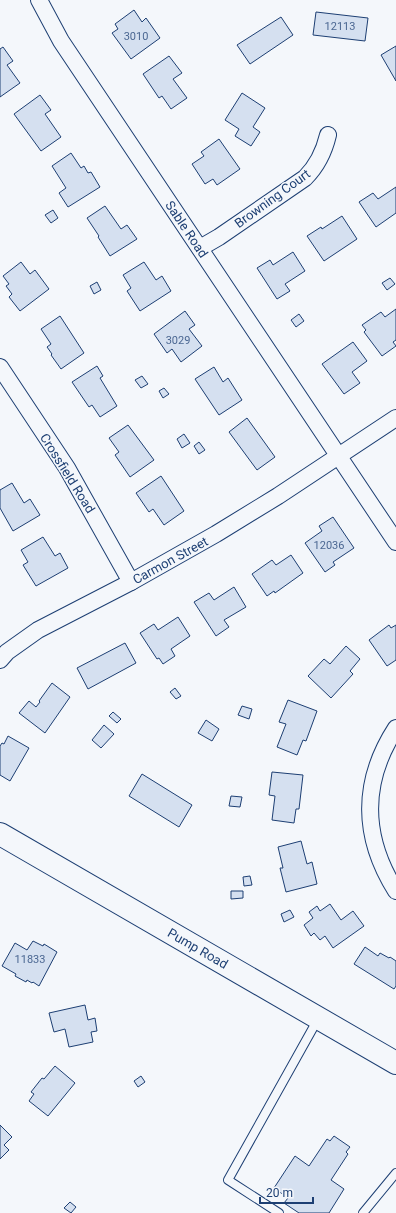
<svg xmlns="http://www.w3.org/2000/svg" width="396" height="1213" font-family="Roboto,sans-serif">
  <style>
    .building { fill: #d5e0f0; stroke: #1d3f73 }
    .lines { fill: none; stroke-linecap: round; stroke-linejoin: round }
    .lane-casing { stroke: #1d3f73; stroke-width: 10 }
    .street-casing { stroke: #1d3f73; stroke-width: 18 }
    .secondary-casing { stroke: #1d3f73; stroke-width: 24 }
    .lane { stroke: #f4f7fb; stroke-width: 8 }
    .street { stroke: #f4f7fb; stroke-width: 16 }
    .secondary { stroke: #f4f7fb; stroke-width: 22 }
    .labels { text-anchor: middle; stroke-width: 3; stroke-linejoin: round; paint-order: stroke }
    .number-label { font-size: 11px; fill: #4b6792 }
    .street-label { font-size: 13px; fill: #1d3f73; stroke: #f4f7fb }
  </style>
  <rect width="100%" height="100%" fill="#f4f7fb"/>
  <g class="building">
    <path d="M 134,10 L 142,22 L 146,18 L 160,38 L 131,59 L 112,33 L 118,29 L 115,24 Z"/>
    <path d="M 316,12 L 368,18 L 365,41 L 313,35 Z"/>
    <path d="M 281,17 L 293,35 L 250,64 L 237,45 Z"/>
    <path d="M 396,46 L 396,81 L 381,55 Z"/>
    <path d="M 3,47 L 13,61 L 7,65 L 20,83 L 0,97 L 0,49 Z"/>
    <path d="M 169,56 L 182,73 L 173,79 L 187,98 L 171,109 L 162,96 L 159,98 L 143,74 Z"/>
    <path d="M 242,93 L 265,108 L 253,127 L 260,132 L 251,146 L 235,136 L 239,129 L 225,120 Z"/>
    <path d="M 40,95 L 51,110 L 45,114 L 61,137 L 41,151 L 14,114 Z"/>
    <path d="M 219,139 L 240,169 L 217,185 L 213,179 L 205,184 L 192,164 L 204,156 L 201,152 Z"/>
    <path d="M 71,153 L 81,168 L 84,166 L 88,173 L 91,172 L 100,187 L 68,207 L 59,193 L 66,188 L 52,166 Z"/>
    <path d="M 396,187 L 396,213 L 376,227 L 359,202 L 373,193 L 378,199 Z"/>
    <path d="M 105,206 L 121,229 L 127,225 L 137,239 L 110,256 L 98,237 L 99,236 L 87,218 Z"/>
    <path d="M 53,210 L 58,218 L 51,223 L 45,215 Z"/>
    <path d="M 342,216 L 357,239 L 324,261 L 307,236 L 321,227 L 322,229 Z"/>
    <path d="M 293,252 L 305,271 L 285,284 L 290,291 L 277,299 L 257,268 L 270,260 L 273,265 Z"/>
    <path d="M 21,262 L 30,274 L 35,270 L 49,289 L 20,311 L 9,297 L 12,294 L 6,286 L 9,284 L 3,276 Z"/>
    <path d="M 144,262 L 156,280 L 162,276 L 171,291 L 140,311 L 127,291 L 131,288 L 123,275 Z"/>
    <path d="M 390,278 L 395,284 L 387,290 L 382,283 Z"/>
    <path d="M 97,282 L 101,290 L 94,294 L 90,286 Z"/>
    <path d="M 396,309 L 396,340 L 393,342 L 396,346 L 382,356 L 364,332 L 366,330 L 362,325 L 381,312 L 385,317 Z"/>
    <path d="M 185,311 L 195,325 L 189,329 L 202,346 L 181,362 L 172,349 L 167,353 L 154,334 Z"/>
    <path d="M 299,314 L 304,321 L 296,327 L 291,320 Z"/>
    <path d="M 60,316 L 84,353 L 61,369 L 51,355 L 52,354 L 47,347 L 51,344 L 41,329 Z"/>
    <path d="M 353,342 L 367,361 L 352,372 L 360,383 L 344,394 L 322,364 Z"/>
    <path d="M 97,366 L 103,376 L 100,378 L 117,406 L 100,417 L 92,405 L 89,407 L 72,382 Z"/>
    <path d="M 214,367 L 223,382 L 228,378 L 242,400 L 219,415 L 195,379 Z"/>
    <path d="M 142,376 L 148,384 L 141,388 L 135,380 Z"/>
    <path d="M 164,388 L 169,394 L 163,398 L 159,391 Z"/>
    <path d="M 247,418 L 275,457 L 257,470 L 229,432 Z"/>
    <path d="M 128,425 L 154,460 L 130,477 L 115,455 L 119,452 L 109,438 Z"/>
    <path d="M 184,434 L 190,443 L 182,448 L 177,439 Z"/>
    <path d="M 199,442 L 205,450 L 199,454 L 194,446 Z"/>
    <path d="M 161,476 L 184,511 L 164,525 L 153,509 L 149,512 L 136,493 Z"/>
    <path d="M 12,483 L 24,503 L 30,499 L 40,515 L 13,531 L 0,508 L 0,490 Z"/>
    <path d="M 333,517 L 354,548 L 333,562 L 335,565 L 325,572 L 305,543 L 322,531 L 319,526 Z"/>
    <path d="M 43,537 L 55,556 L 60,553 L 68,568 L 36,586 L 23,565 L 28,562 L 21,550 Z"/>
    <path d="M 291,555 L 303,573 L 275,593 L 274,591 L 267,596 L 252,574 L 272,560 L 276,565 Z"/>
    <path d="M 234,587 L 246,607 L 224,620 L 229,627 L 216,636 L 194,602 L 209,593 L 214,600 Z"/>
    <path d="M 178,617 L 190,636 L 171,649 L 175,656 L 163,664 L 159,658 L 157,659 L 140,633 L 154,624 L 158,630 Z"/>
    <path d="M 389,625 L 391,628 L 396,625 L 396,660 L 387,666 L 369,640 Z"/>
    <path d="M 125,643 L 136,663 L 88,689 L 77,668 Z"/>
    <path d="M 346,646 L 360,659 L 350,671 L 353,674 L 331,698 L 308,676 L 324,659 L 330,664 Z"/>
    <path d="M 52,683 L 70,697 L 45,733 L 19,713 L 29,701 L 36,707 L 40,702 L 39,701 Z"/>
    <path d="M 175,688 L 181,696 L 176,699 L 170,692 Z"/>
    <path d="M 288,700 L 317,711 L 306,741 L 303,740 L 297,755 L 277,747 L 286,724 L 279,722 Z"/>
    <path d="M 242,706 L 252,709 L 249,719 L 238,715 Z"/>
    <path d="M 113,712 L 121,719 L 117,723 L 109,716 Z"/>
    <path d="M 206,720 L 219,729 L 212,741 L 198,733 Z"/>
    <path d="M 104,725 L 114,734 L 101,748 L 92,740 Z"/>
    <path d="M 8,736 L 29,748 L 10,781 L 0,775 L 0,746 L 2,743 L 4,744 Z"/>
    <path d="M 272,772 L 303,775 L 299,809 L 296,809 L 294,823 L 272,820 L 275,796 L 269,795 Z"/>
    <path d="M 142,774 L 192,805 L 179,827 L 129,796 Z"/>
    <path d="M 231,796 L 242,797 L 240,807 L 229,806 Z"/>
    <path d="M 301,841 L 307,864 L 312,862 L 317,884 L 286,892 L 280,868 L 283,868 L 278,847 Z"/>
    <path d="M 250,876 L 252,885 L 244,886 L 243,877 Z"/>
    <path d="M 231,891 L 243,891 L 243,898 L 231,899 Z"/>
    <path d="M 330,904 L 341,920 L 353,911 L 364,926 L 333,948 L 325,936 L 320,940 L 314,933 L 311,936 L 304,925 L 313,918 L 309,912 L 317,906 L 320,911 Z"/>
    <path d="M 290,910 L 294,917 L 284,922 L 281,914 Z"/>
    <path d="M 33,941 L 43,946 L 44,944 L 57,952 L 39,986 L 33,982 L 32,983 L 27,980 L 26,982 L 15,976 L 16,974 L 2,966 L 15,943 L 27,950 Z"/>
    <path d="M 365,947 L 378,956 L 380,953 L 389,958 L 390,957 L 396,961 L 396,986 L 394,989 L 354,964 Z"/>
    <path d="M 85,1005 L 88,1020 L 95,1018 L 97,1031 L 91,1032 L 93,1042 L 69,1047 L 65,1029 L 54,1032 L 49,1013 Z"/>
    <path d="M 55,1066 L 75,1083 L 48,1116 L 29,1101 L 34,1094 L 31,1092 L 42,1078 L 44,1079 Z"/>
    <path d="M 141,1076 L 145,1082 L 138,1087 L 134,1081 Z"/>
    <path d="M 0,1125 L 12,1137 L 4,1145 L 9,1150 L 0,1159 Z"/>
    <path d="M 334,1136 L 350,1147 L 346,1152 L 348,1154 L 331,1180 L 344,1189 L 329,1213 L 299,1213 L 284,1203 L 288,1198 L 274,1188 L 295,1156 L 309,1166 L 327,1139 L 330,1141 Z"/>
    <path d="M 70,1202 L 76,1207 L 71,1213 L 64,1208 Z"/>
  </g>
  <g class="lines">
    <defs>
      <g id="lane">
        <path d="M 279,1213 L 228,1180 L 318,1019"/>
        <path d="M 363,1213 L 396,1173"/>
      </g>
      <g id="street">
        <path d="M 39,0 L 61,41 L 396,542"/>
        <path d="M 200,248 L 219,237 L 305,178 C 318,165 324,152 328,135"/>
        <path d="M 0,367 L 67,468 L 131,582"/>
        <path d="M 0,660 L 7,652 L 38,630 L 131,582 L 216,534 L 278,496 L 396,418"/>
        <path d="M 396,728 C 361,782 362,837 396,891"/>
      </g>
      <path id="secondary" d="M 0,834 L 396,1063"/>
    </defs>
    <use href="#lane" class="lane-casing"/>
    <use href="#street" class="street-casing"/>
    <use href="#secondary" class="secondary-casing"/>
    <use href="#lane" class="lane"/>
    <use href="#street" class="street"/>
    <use href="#secondary" class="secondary"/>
  </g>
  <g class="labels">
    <g class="number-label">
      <text x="340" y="30">12113</text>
      <text x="136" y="40">3010</text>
      <text x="178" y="344">3029</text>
      <text x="329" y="549">12036</text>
      <text x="30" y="963">11833</text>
    </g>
    <g class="street-label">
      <text transform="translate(272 198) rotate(-36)" y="5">Browning Court</text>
      <text transform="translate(187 229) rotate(56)" y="5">Sable Road</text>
      <text transform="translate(68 473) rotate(58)" y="5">Crossfield Road</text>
      <text transform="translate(170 560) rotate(-29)" y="5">Carmon Street</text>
      <text transform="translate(198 948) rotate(30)" y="5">Pump Road</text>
    </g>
  </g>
  <path d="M260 1197v6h53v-6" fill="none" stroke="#1d3f73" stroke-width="2"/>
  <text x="266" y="1197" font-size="12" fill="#1d3f73" stroke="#f4f7fb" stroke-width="3" paint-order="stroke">20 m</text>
</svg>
